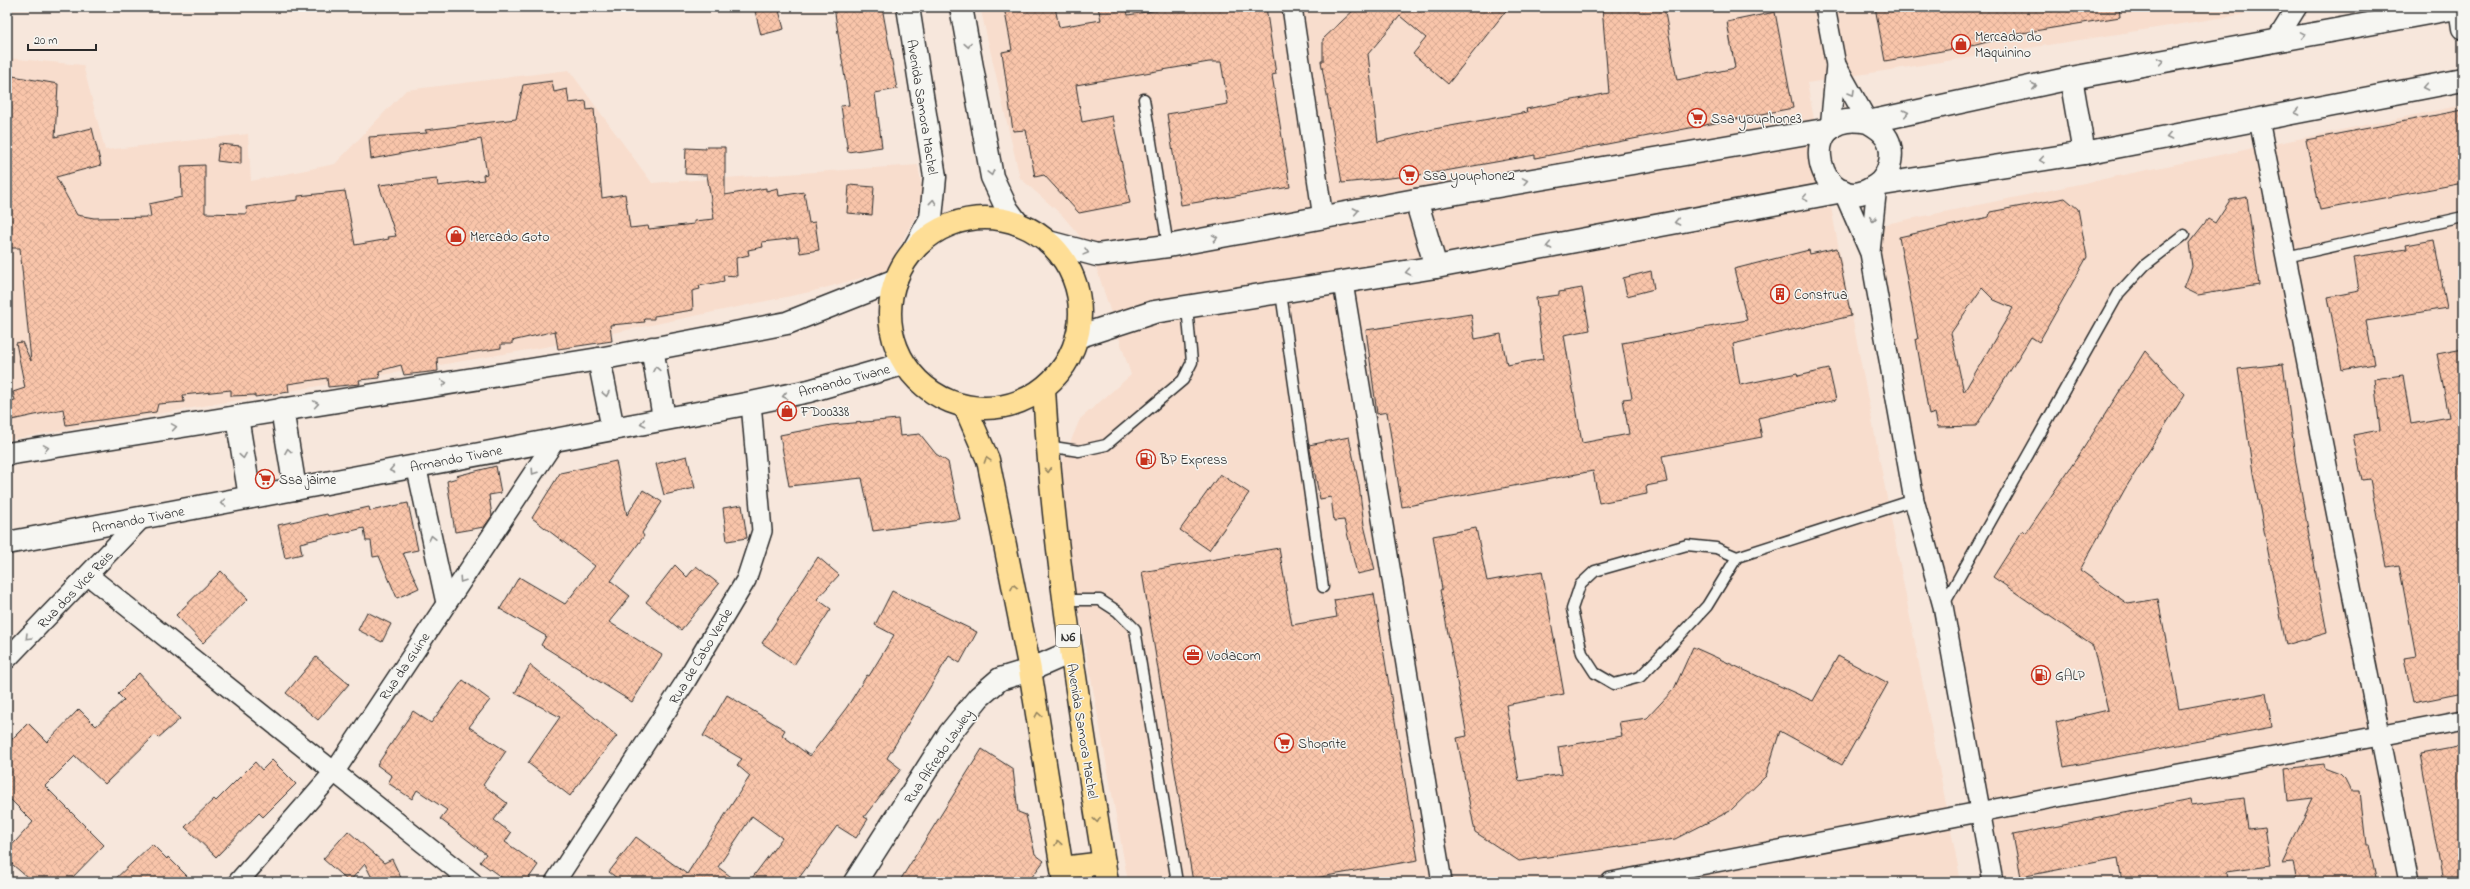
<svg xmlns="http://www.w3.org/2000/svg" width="2470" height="889" font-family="'Indie Flower',sans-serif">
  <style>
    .built { fill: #f8ddcd }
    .building { fill: url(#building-cross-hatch); stroke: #2b2b2b; fill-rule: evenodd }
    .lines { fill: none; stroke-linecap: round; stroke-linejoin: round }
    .lane-casing { stroke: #2b2b2b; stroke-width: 13 }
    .street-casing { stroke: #2b2b2b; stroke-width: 22 }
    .secondary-casing { stroke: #2b2b2b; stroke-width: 25 }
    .highway-casing { stroke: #2b2b2b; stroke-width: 25 }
    .lane { stroke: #f6f6f2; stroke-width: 10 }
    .street { stroke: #f6f6f2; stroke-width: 19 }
    .secondary { stroke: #f6f6f2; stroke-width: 22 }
    .highway { stroke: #fede96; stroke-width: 22 }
    .oneway { stroke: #90908e }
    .oneway2 { stroke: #948460 }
    .labels { text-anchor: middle; stroke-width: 3; stroke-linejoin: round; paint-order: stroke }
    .shield { fill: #f6f6f2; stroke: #686867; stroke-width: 1 }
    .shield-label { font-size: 13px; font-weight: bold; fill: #2b2b2b }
    .poi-label { font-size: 14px; fill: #2b2b2b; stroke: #f6f6f2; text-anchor: start }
    .street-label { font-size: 14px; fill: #2b2b2b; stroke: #f6f6f2 }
  </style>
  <defs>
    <pattern id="building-cross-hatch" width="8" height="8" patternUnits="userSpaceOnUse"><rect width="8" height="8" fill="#f9c5aa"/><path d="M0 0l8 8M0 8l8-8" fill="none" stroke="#d6a992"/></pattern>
  </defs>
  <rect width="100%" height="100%" fill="#f7e7dc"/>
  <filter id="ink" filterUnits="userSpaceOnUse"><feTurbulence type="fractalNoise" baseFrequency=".025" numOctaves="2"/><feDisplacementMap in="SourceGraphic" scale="8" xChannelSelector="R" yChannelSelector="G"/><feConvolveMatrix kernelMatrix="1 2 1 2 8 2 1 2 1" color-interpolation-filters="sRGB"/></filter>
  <g filter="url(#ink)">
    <g class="built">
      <path d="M 980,7 L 2249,7 L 2245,14 L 1807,83 L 1961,882 L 1128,882 L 1055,479 L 1080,419 L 1131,375 L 1090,248 L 1062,215 L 1020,178 Z"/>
      <path d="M 7,58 L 83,65 L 105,150 L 248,134 L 251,181 L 335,164 L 406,90 L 569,70 L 652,183 L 918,165 L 924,200 L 886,271 L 810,292 L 550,346 L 7,440 Z"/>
      <path d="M 2463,105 L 2463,882 L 1997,882 L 1871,227 Z"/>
    </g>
    <g class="building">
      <path d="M 754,7 L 778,7 L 784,29 L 761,35 Z"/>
      <path d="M 834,7 L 882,7 L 897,89 L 875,93 L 882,147 L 848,152 L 841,106 L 849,105 Z"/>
      <path d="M 1004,7 L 1055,7 L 1059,27 L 1101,20 L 1098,7 L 1126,7 L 1128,15 L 1176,7 L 1266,7 L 1276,74 L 1272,75 L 1290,187 L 1181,205 L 1167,114 L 1228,104 L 1221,62 L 1209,62 L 1076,85 L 1082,122 L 1112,116 L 1130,203 L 1079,213 L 1044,175 L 1035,177 L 1026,130 L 1013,131 L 1002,52 L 1012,50 Z"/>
      <path d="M 1357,7 L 1509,7 L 1448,84 L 1413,54 L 1426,38 L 1400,16 L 1368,54 L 1378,142 L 1434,129 L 1527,112 L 1526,109 L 1609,93 L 1602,7 L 1664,7 L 1677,80 L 1735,68 L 1727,22 L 1775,12 L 1793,108 L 1535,158 L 1535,155 L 1428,174 L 1342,183 L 1321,61 L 1323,61 L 1323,39 Z"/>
      <path d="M 1875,7 L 2119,7 L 2120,17 L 2022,33 L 1976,45 L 1885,61 Z"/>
      <path d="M 7,75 L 58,84 L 55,137 L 92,128 L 101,165 L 56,177 L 77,215 L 94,218 L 151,217 L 149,204 L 182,197 L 181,166 L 205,165 L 205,213 L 247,214 L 246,207 L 298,200 L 298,196 L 345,191 L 355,245 L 389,239 L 388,237 L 396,236 L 379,185 L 437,179 L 438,186 L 484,180 L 483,175 L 487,174 L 481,139 L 371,159 L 369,137 L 427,133 L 425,130 L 516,119 L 523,85 L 552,81 L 554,92 L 567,89 L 569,103 L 586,101 L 587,110 L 594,109 L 602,198 L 625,194 L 630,228 L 648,226 L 649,229 L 694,224 L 694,221 L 714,219 L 707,175 L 685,174 L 686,148 L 706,149 L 706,147 L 725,147 L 725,195 L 766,188 L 766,191 L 778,188 L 779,196 L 804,192 L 809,223 L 815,222 L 819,250 L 800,253 L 798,238 L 762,242 L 763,247 L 748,250 L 749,255 L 736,258 L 737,276 L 723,275 L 724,281 L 699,286 L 700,289 L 692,291 L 693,310 L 654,316 L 654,319 L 644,319 L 645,322 L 610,325 L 612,341 L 558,349 L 555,331 L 512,341 L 512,344 L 501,344 L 501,348 L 437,358 L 438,371 L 404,375 L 401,365 L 379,371 L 380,378 L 359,380 L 360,384 L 328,387 L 327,378 L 288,384 L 289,392 L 255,397 L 255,395 L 231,396 L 231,390 L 183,395 L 184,402 L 158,404 L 156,412 L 66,425 L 63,409 L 7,421 L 7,402 L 15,400 L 13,392 L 25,388 L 16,343 L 22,342 L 31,361 L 20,248 L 7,248 Z"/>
      <path d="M 2463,110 L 2463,183 L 2320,210 L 2306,140 Z"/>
      <path d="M 219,144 L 241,146 L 241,164 L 217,161 Z"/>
      <path d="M 849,185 L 874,187 L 872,215 L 847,213 Z"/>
      <path d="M 2247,197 L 2259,285 L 2198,295 L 2184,288 L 2192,267 L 2189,243 L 2208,219 L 2215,223 L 2230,200 Z"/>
      <path d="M 2065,198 L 2078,209 L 2087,257 L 2039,342 L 2031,337 L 1976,426 L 1938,427 L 1935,413 L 1929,415 L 1916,339 L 1918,339 L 1899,237 L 1989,217 L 1990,212 ZM 1982,288 L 1994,300 L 2013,308 L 1964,392 L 1951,333 Z"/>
      <path d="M 2434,240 L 2447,308 L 2366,321 L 2374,364 L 2342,370 L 2328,297 L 2359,291 L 2354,257 L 2407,249 L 2406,245 Z"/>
      <path d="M 1837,248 L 1851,316 L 1733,344 L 1740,385 L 1797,373 L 1798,376 L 1829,369 L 1836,400 L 1758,418 L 1762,437 L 1662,456 L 1667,482 L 1646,486 L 1647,494 L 1599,503 L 1593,471 L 1402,507 L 1387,412 L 1377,414 L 1366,330 L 1471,314 L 1475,339 L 1501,334 L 1507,365 L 1543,359 L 1536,298 L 1559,295 L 1559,292 L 1582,288 L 1590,330 L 1564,335 L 1582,443 L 1629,434 L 1623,399 L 1632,398 L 1622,343 L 1747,320 L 1734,269 L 1809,250 L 1810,254 Z"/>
      <path d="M 1651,271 L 1654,289 L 1627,296 L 1623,278 Z"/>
      <path d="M 2463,349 L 2463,693 L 2413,703 L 2404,658 L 2416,656 L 2399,565 L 2386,567 L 2370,479 L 2362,480 L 2353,435 L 2380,430 L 2374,379 L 2403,375 L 2411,424 L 2449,417 L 2437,354 Z"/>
      <path d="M 2145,351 L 2185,394 L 2125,489 L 2080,570 L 2128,604 L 2158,599 L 2179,709 L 2266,693 L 2272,727 L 2064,767 L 2056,722 L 2108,710 L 2093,646 L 1993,577 L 2023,530 L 2026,533 L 2083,449 Z"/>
      <path d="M 2283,364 L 2296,464 L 2327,633 L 2286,645 L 2253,473 L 2238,369 Z"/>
      <path d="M 898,419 L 900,436 L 920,434 L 936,454 L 948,462 L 960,519 L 873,531 L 862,478 L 789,486 L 780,435 L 831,425 Z"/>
      <path d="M 1349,437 L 1359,485 L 1364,525 L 1375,570 L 1357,574 L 1344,520 L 1334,521 L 1331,497 L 1320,499 L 1309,445 Z"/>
      <path d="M 687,456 L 695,488 L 664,495 L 656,464 Z"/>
      <path d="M 616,461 L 627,515 L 643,490 L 662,502 L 642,533 L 644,536 L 611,581 L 630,596 L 609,622 L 662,655 L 632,702 L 541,645 L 546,636 L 500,609 L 519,577 L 565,604 L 595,566 L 532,518 L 560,473 Z"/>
      <path d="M 496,466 L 501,493 L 489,495 L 492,516 L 484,527 L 455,532 L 447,481 L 457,478 L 456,476 Z"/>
      <path d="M 1220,474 L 1249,493 L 1209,550 L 1180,530 Z"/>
      <path d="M 408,503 L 418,550 L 403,553 L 419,588 L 397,598 L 379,556 L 373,557 L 371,541 L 366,541 L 364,528 L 300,543 L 302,554 L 285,558 L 278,525 L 327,514 L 328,516 L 369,507 L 370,511 Z"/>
      <path d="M 742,505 L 747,538 L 727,541 L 723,508 Z"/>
      <path d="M 1476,528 L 1487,581 L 1542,571 L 1564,694 L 1506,705 L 1519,781 L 1562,774 L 1558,747 L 1622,736 L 1619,722 L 1647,718 L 1674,689 L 1693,647 L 1813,701 L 1838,656 L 1888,683 L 1842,765 L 1780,731 L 1766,776 L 1730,811 L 1675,839 L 1519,861 L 1475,832 L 1457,738 L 1467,736 L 1440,590 L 1442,589 L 1433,536 Z"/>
      <path d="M 1279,548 L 1292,625 L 1337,617 L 1334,600 L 1374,594 L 1418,860 L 1292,882 L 1193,882 L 1142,572 Z"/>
      <path d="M 818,557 L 839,575 L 817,599 L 831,609 L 794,665 L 762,643 Z"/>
      <path d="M 675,565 L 687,577 L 696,566 L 719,584 L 681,630 L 646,602 Z"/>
      <path d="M 221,571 L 248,599 L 203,643 L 176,615 Z"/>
      <path d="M 892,591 L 977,632 L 960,663 L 949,656 L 887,758 L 901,769 L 864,817 L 868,819 L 856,838 L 837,826 L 796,882 L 749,882 L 782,838 L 752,816 L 718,867 L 738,882 L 622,882 L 609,872 L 636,837 L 687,874 L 750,776 L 737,765 L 742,759 L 703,736 L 727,695 L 785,730 L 782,735 L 810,756 L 847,707 L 867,675 L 869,676 L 894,635 L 875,625 Z"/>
      <path d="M 367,612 L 391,624 L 382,642 L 358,630 Z"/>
      <path d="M 316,657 L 349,684 L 318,720 L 286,693 Z"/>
      <path d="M 530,665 L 617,736 L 586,774 L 570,796 L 528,763 L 560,717 L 515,693 Z"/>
      <path d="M 139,673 L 180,719 L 158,738 L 155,735 L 105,784 L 75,756 L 45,786 L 104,845 L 68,882 L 33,882 L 7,860 L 7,851 L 33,822 L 7,796 L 7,744 L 28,723 L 47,742 L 79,709 L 96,726 L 124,700 L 118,694 Z"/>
      <path d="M 463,680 L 490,700 L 469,727 L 506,751 L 483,785 L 507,803 L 494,820 L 511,833 L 505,842 L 538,865 L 526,882 L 508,882 L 480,862 L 486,854 L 440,819 L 447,810 L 417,790 L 412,799 L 388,783 L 392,776 L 377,765 L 413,711 L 431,723 Z"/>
      <path d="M 2463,746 L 2463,882 L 2443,882 L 2420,754 Z"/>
      <path d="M 982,749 L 1013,769 L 1018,812 L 1026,815 L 1035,854 L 1044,861 L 1028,882 L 899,882 Z"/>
      <path d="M 272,760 L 296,784 L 263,817 L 259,813 L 216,857 L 185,827 L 214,799 L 216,801 L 255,762 L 262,770 Z"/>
      <path d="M 2323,764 L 2324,768 L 2340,774 L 2345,779 L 2351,791 L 2360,791 L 2366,845 L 2369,845 L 2377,882 L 2297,882 L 2293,863 L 2282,864 L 2313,798 L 2288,801 L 2285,769 Z"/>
      <path d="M 2244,798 L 2248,829 L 2264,827 L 2270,866 L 2226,872 L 2227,882 L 2122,882 L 2118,858 L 2021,877 L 2013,835 L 2190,800 L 2191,805 Z"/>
      <path d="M 348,831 L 384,863 L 392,859 L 403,882 L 374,882 L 365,864 L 349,882 L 323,859 Z"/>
      <path d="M 152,844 L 167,859 L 168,857 L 193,882 L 112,882 Z"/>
    </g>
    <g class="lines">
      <defs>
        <g id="lane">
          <path d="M 1144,99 L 1168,246"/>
          <path d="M 2286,257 L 2463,217"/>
          <path d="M 1281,293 L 1323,587"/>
          <path d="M 1047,446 L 1079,451 L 1106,445 L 1183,380 L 1192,362 L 1187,307"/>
          <path d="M 1737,557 L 1716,548 L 1687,545 L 1595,571 L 1580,585 L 1572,609 L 1582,653 L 1595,673 L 1614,684 L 1640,677 L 1670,646 L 1707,606 L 1737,557 L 1914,500"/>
          <path d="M 1063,600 L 1100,600 L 1117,611 L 1135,629 L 1177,882"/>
          <path d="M 1943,606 L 2119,293 L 2145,265 L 2184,235"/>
        </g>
        <g id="street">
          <path d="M 1292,7 L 1323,218"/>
          <path d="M 1825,7 L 1836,65 L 1830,129"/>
          <path d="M 2277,39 L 2297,7"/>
          <path d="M 1836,65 L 1868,122"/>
          <path d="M 2259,120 L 2409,882"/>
          <path d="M 1843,191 L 1870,253 L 1914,500 L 1943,606 L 1993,882"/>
          <path d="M 1870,252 L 1877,185"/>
          <path d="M 1343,283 L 1442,882"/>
          <path d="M 416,465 L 446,603"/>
          <path d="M 89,576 L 472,882"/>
          <path d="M 7,659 L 142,518"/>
          <path d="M 238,882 L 335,771 L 556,439"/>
          <path d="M 555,882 L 684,684 L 746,580 L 762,531 L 751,403"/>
          <path d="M 1611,882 L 2463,720"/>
        </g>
        <g id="secondary">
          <path d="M 908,7 L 935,177 L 931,218 L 913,251"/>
          <path d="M 961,7 L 992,177 L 1007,209 L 1018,224"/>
          <path d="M 2460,8 L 2463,28"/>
          <path d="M 2071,78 L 2084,153"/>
          <path d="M 1868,122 C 1873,125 1879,128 1883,133 C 1897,147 1891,176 1875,186 C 1820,225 1788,106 1868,122 L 2071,78 L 2462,7"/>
          <path d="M 1877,185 L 2084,153 L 2463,80"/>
          <path d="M 1416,200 L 1436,267"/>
          <path d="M 1048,242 L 1097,255 L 1168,246 L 1416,200 L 1830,129"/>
          <path d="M 1077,337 L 1154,312 L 1436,267 L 1843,191"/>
          <path d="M 652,348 L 664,418"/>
          <path d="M 599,359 L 613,429"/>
          <path d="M 282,409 L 295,489"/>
          <path d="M 237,417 L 250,497"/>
          <path d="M 7,454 L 599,359 L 787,323 L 896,280"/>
          <path d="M 7,543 L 751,403 L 809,391 L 903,364"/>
          <path d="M 855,882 L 950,733 L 979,697 L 1000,679 L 1030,670 L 1071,652"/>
        </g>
        <g id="highway">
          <circle cx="985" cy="313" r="95"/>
          <path d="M 1044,389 C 1053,555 1081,718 1107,882"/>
          <path d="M 965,407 L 988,460 L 1030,670 L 1064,882"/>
          <path d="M 1062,868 L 1104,863"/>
        </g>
      </defs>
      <use href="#lane" class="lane-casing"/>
      <use href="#street" class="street-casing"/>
      <use href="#secondary" class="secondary-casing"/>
      <use href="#highway" class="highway-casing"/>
      <use href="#lane" class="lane"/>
      <use href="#street" class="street"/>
      <use href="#secondary" class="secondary"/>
      <use href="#highway" class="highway"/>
    </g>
    <defs><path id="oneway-chevron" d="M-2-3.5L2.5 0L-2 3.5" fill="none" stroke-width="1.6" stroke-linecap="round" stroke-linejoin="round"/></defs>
    <g class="oneway">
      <use href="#oneway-chevron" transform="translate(2303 35) rotate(-10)"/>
      <use href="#oneway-chevron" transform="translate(968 45) rotate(80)"/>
      <use href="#oneway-chevron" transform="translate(2161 61) rotate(-11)"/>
      <use href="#oneway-chevron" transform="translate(2034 86) rotate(-12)"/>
      <use href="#oneway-chevron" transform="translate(2425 87) rotate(169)"/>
      <use href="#oneway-chevron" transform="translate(1852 93) rotate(60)"/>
      <use href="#oneway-chevron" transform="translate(2297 112) rotate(169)"/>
      <use href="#oneway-chevron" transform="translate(1906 113) rotate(-12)"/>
      <use href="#oneway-chevron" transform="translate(2169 137) rotate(169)"/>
      <use href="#oneway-chevron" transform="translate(2042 160) rotate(171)"/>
      <use href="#oneway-chevron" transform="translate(991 173) rotate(76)"/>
      <use href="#oneway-chevron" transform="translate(1525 181) rotate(-10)"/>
      <use href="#oneway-chevron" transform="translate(1805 198) rotate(169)"/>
      <use href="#oneway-chevron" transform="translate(933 202) rotate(-84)"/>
      <use href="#oneway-chevron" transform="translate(1356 211) rotate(-11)"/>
      <use href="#oneway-chevron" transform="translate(1873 219) rotate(96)"/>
      <use href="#oneway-chevron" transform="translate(1677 222) rotate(169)"/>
      <use href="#oneway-chevron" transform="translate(1215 238) rotate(-10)"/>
      <use href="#oneway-chevron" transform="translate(1549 246) rotate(169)"/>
      <use href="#oneway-chevron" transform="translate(1086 252) rotate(15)"/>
      <use href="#oneway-chevron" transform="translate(1408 272) rotate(170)"/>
      <use href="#oneway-chevron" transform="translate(656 369) rotate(-100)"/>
      <use href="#oneway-chevron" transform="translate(444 383) rotate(-9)"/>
      <use href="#oneway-chevron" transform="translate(606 394) rotate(79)"/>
      <use href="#oneway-chevron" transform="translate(785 396) rotate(168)"/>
      <use href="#oneway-chevron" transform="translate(316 404) rotate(-9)"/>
      <use href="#oneway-chevron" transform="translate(643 423) rotate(168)"/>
      <use href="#oneway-chevron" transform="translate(174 427) rotate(-9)"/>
      <use href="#oneway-chevron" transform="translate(46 448) rotate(-9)"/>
      <use href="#oneway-chevron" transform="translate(288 451) rotate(-99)"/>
      <use href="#oneway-chevron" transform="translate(243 456) rotate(81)"/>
      <use href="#oneway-chevron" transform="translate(392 470) rotate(169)"/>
      <use href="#oneway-chevron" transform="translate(534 472) rotate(124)"/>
      <use href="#oneway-chevron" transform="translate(223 503) rotate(169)"/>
      <use href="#oneway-chevron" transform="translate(432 538) rotate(-103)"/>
      <use href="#oneway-chevron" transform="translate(462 580) rotate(124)"/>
      <use href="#oneway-chevron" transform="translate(28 637) rotate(135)"/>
    </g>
    <g class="oneway2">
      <use href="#oneway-chevron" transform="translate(987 460) rotate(-108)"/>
      <use href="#oneway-chevron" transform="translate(1048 470) rotate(86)"/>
      <use href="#oneway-chevron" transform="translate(1014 587) rotate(-101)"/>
      <use href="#oneway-chevron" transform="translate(1038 715) rotate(-99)"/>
      <use href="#oneway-chevron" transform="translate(1097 820) rotate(81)"/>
      <use href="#oneway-chevron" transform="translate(1058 843) rotate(-99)"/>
    </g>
  </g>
  <defs>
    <symbol id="shop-ring" viewBox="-11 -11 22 22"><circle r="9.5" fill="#f6f6f2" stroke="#c8321e" stroke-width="1.5"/><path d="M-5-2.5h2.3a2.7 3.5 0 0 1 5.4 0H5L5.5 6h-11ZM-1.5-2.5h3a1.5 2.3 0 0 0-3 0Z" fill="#c8321e"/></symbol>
    <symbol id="supermarket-ring" viewBox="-11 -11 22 22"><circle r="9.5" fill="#f6f6f2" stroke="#c8321e" stroke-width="1.5"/><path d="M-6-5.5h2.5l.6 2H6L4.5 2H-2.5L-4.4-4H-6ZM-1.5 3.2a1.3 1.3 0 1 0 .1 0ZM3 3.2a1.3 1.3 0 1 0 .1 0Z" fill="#c8321e"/></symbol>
    <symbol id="building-ring" viewBox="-11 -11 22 22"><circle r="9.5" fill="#f6f6f2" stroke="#c8321e" stroke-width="1.5"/><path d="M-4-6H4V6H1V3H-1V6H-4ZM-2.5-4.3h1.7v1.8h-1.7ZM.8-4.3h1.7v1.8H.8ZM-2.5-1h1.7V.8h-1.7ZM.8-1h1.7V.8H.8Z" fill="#c8321e"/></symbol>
    <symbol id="fuel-ring" viewBox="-11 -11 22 22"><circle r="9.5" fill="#f6f6f2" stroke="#c8321e" stroke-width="1.5"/><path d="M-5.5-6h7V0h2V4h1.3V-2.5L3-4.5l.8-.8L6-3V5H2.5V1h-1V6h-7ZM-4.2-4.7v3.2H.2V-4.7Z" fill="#c8321e"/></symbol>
    <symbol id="office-ring" viewBox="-11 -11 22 22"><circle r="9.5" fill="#f6f6f2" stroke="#c8321e" stroke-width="1.5"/><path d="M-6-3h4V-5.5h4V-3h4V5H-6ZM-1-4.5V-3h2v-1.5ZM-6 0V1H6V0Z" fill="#c8321e"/></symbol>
  </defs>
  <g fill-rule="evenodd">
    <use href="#shop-ring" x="1950" y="33" width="22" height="22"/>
    <use href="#supermarket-ring" x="1686" y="107" width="22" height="22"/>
    <use href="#supermarket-ring" x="1398" y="164" width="22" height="22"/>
    <use href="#shop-ring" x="445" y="225" width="22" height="22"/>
    <use href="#building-ring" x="1769" y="283" width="22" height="22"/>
    <use href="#shop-ring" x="776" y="400" width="22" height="22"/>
    <use href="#fuel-ring" x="1135" y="448" width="22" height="22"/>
    <use href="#supermarket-ring" x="254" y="468" width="22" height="22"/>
    <use href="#office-ring" x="1182" y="644" width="22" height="22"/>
    <use href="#fuel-ring" x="2030" y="664" width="22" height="22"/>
    <use href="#supermarket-ring" x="1273" y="732" width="22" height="22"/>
  </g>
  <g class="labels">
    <rect class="shield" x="1056" y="625" width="24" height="22" rx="3"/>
    <g class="shield-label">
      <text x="1068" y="641">N6</text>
    </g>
    <g class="poi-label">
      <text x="1975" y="41">Mercado do<tspan x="1975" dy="16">Maquinino</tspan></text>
      <text x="1711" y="123">Ssa youphone3</text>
      <text x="1423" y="180">Ssa youphone2</text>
      <text x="470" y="241">Mercado Goto</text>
      <text x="1794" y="299">Construa</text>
      <text x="801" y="416">FD00338</text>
      <text x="1160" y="464">BP Express</text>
      <text x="279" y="484">Ssa jaime</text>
      <text x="1207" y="660">Vodacom</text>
      <text x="2055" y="680">GALP</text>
      <text x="1298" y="748">Shoprite</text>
    </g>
    <g class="street-label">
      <text transform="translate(923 107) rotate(81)" y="5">Avenida Samora Machel</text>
      <text transform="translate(844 380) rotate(-15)" y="5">Armando Tivane</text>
      <text transform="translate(456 458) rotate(-11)" y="5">Armando Tivane</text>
      <text transform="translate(138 519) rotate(-11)" y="5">Armando Tivane</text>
      <text transform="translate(75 589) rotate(-46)" y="5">Rua dos Vice Reis</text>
      <text transform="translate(700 656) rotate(-59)" y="5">Rua de Cabo Verde</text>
      <text transform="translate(404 666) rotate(-56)" y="5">Rua da Guine</text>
      <text transform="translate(1083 731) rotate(81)" y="5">Avenida Samora Machel</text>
      <text transform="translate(938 756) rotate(-56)" y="5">Rua Alfredo Lawley</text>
    </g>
  </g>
  <rect width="2470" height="889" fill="none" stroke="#f6f6f2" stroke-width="24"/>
  <rect x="12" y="12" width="2446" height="865" fill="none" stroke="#2b2b2b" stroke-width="1.5" filter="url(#ink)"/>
  <path d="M28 44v6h68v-6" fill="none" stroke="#2b2b2b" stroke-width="2"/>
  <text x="34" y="44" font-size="12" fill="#2b2b2b" stroke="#f6f6f2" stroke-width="3" paint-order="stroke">20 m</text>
</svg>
